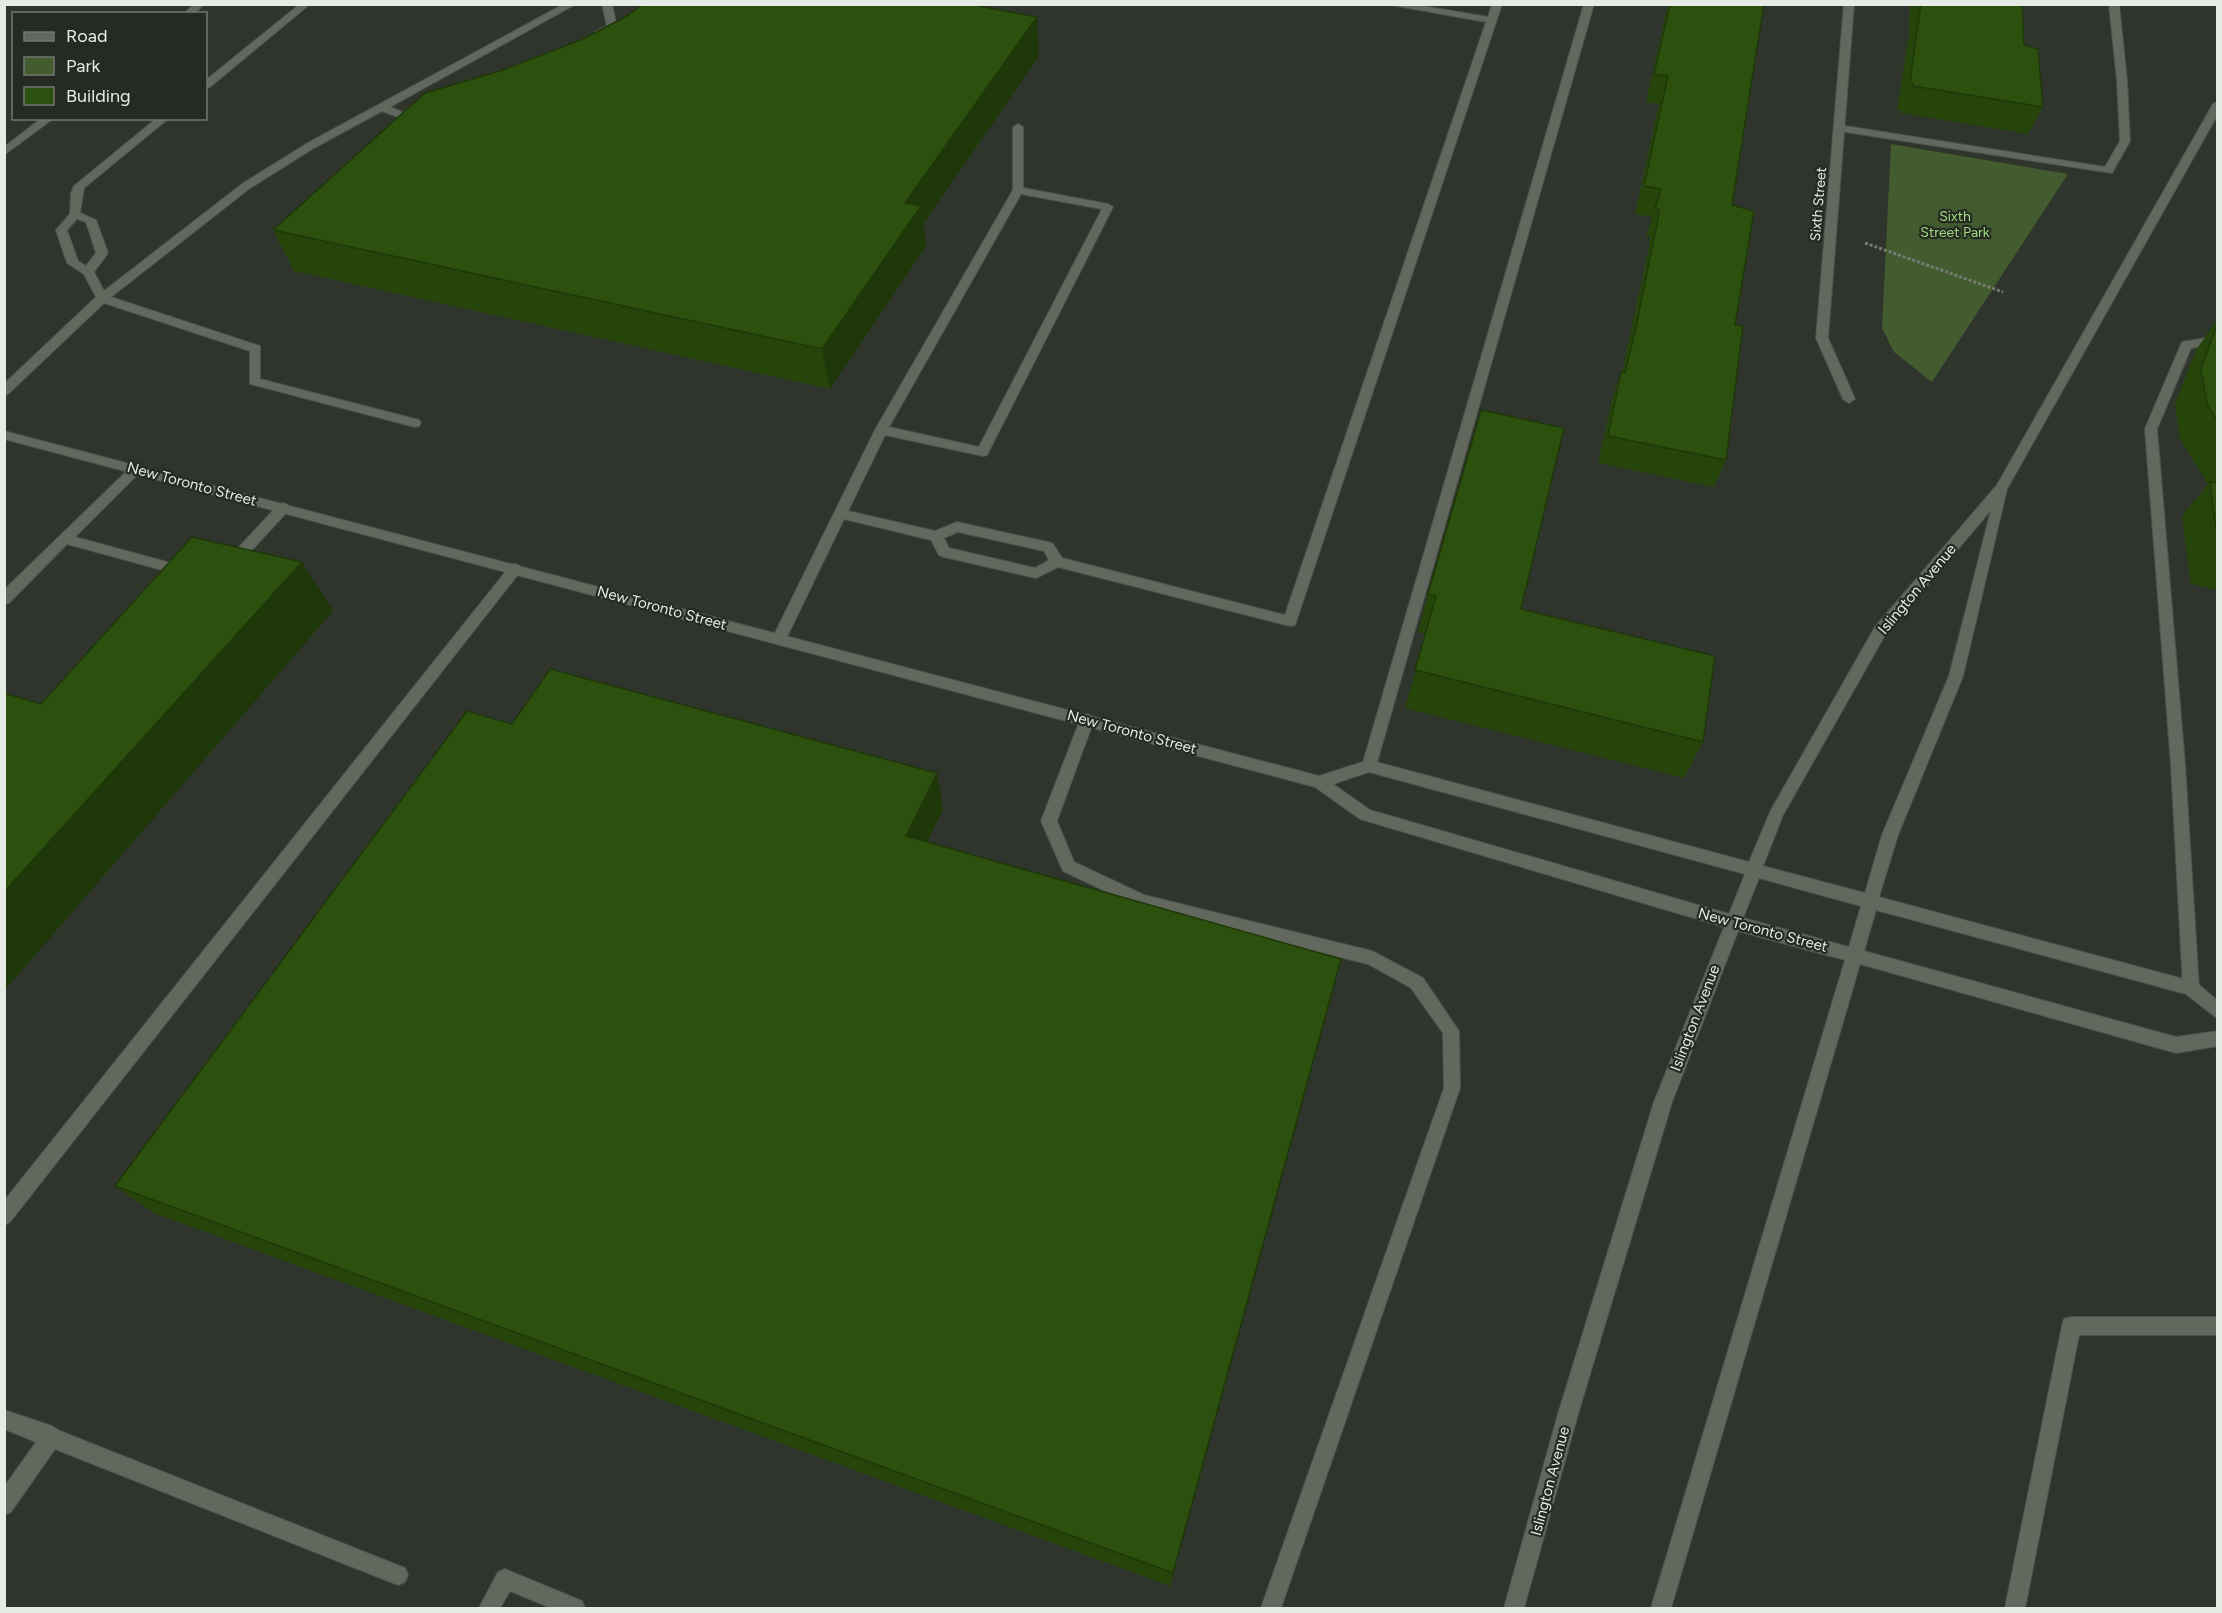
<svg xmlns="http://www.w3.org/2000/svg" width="2222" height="1613" font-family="Figtree,sans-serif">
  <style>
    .green { fill: #425c30 }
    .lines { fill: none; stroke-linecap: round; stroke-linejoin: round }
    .lane-casing { stroke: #4d524a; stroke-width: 2 }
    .street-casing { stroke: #4d524a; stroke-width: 2 }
    .secondary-casing { stroke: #4d524a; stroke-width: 2 }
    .path { stroke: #777b74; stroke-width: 3; stroke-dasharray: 3 2; stroke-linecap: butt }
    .lane { fill: #63685f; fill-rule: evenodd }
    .street { fill: #63685f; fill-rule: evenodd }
    .secondary { fill: #63685f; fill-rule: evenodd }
    .wall { fill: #26450b }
    .shaded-wall { fill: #1f3809 }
    .building { fill: #2c500d; stroke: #1f3809; stroke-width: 1.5 }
    .labels { text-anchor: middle; stroke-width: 4.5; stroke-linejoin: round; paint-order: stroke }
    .far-street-label { font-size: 14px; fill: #e7ebe5; stroke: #252a22 }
    .far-park-label { font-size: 14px; fill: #a3da80; stroke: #252a22 }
    .street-label { font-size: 15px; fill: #e7ebe5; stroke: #252a22 }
  </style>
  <rect width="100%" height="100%" fill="#2f342c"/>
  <path class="green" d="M 1891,144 L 2068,174 L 1932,382 L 1894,352 L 1882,328 Z"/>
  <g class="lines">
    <defs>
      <g id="lane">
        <path d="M 194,4 L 204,4 L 194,14 L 184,14 Z"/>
        <path d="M 300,4 L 310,4 L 210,87 L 206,88 L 206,80 Z"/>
        <path d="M 564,4 L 576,4 L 390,107 L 414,117 L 424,117 L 424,121 L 413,123 L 382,111 L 314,148 L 250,188 L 111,297 L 260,346 L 260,379 L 419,420 L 421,423 L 419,426 L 415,427 L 250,384 L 250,351 L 104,303 L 8,394 L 4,395 L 4,384 L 96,297 L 84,274 L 67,263 L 56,230 L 70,214 L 71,193 L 74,186 L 157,118 L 169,118 L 84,188 L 80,213 L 96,220 L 108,253 L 94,272 L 104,291 L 242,184 L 306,144 ZM 77,219 L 86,222 L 96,253 L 86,266 L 78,261 L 67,230 Z"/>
        <path d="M 602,4 L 612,4 L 617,27 L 598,37 L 595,36 L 595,32 L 607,26 Z"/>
        <path d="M 1386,4 L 1411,4 L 1488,17 L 1492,4 L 1502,4 L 1295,625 L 1290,626 L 1058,567 L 1036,578 L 944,557 L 939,555 L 931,540 L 844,519 L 784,643 L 774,643 L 772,639 L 875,430 L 1013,190 L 1013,127 L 1018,124 L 1023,127 L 1023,188 L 1108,204 L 1113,207 L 987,455 L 983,456 L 885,435 L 848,511 L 935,531 L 957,522 L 1048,542 L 1053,544 L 1062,558 L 1285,615 L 1486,22 ZM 1021,194 L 1102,209 L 979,447 L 889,427 ZM 958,532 L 1044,551 L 1049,560 L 1035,568 L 949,548 L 944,538 Z"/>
        <path d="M 1584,4 L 1594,4 L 1376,766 L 1374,770 L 1364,770 L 1362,766 Z"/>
        <path d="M 2109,4 L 2119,4 L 2127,81 L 2130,141 L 2112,173 L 1839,131 L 1834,128 L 1839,125 L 2105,167 L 2120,141 L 2117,81 Z"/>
        <path d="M 42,118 L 54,118 L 4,155 L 4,147 Z"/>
        <path d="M 2218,336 L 2218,344 L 2191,348 L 2157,429 L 2185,765 L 2199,988 L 2197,993 L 2191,995 L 2185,993 L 2183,988 L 2171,765 L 2145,429 L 2182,342 Z"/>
        <path d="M 136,465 L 140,466 L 142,469 L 140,472 L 75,537 L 189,568 L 191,571 L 189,574 L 184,576 L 67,544 L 9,603 L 4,604 L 4,590 L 132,466 Z"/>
        <path d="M 283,503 L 288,505 L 289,508 L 288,511 L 237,566 L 227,566 L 225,563 L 227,560 L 278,505 Z"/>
        <path d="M 515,564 L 520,566 L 522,569 L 520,572 L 10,1222 L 4,1225 L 4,1201 L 510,566 Z"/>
        <path d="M 1087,714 L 1092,716 L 1094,720 L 1057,821 L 1074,862 L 1144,895 L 1372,951 L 1423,978 L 1459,1031 L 1460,1088 L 1281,1608 L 1261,1608 L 1444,1088 L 1443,1033 L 1411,988 L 1368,964 L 1141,908 L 1063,871 L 1041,821 L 1080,720 L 1082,716 Z"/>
        <path d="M 2071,1317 L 2218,1317 L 2218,1335 L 2079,1335 L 2025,1608 L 2005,1608 L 2062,1326 L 2064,1319 Z"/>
        <path d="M 4,1410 L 52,1426 L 60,1431 L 405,1568 L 408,1575 L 405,1582 L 398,1585 L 55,1449 L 11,1512 L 4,1515 L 4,1487 L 36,1442 L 4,1429 Z"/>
        <path d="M 505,1569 L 582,1601 L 585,1608 L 551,1608 L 510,1591 L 500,1608 L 479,1608 L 498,1572 Z"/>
      </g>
      <path id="street" d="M 1844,4 L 1854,4 L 1828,338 L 1855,399 L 1849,403 L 1843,399 L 1816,338 Z"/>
      <path id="secondary" d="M 2218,101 L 2218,114 L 2007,489 L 1963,676 L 1898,835 L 1879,897 L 2191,981 L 2197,983 L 2218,1001 L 2218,1019 L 2186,994 L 1876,910 L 1864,951 L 2176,1037 L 2218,1031 L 2218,1046 L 2176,1053 L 1860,964 L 1671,1608 L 1651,1608 L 1845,960 L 1738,931 L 1672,1102 L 1578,1414 L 1524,1608 L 1504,1608 L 1558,1414 L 1654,1102 L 1724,927 L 1360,819 L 1315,787 L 4,439 L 4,431 L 1319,776 L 1369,760 L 1749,862 L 1771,810 L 1875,627 L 1997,485 L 2213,104 ZM 1991,510 L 1949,676 L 1882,835 L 1865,893 L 1763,866 L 1783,815 L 1885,635 ZM 1369,772 L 1745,874 L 1729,914 L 1370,810 L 1333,784 ZM 1759,878 L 1861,906 L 1849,947 L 1743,918 Z"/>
    </defs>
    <use href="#lane" class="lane-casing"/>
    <use href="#street" class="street-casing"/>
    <use href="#secondary" class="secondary-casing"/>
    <path class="path" d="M 1865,243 L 2003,292"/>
    <use href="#lane" class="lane"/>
    <use href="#street" class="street"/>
    <use href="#secondary" class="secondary"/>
  </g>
  <g class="wall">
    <path d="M 1668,4 L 1764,4 L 1732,205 L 1735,325 L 1726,460 L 1714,487 L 1598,463 L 1612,400 L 1621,372 L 1622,372 L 1626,354 L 1649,247 L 1650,237 L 1646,236 L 1652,217 L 1635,214 L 1659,104 L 1646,102 Z"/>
    <path d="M 1910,4 L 2022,4 L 2024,45 L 2043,107 L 2028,134 L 1901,113 L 1901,110 L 1897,109 L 1909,35 Z"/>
    <path d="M 583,39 L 1039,56 L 923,224 L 926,246 L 830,389 L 294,271 L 273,230 L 503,70 Z"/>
    <path d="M 2217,320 L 2217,590 L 2191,584 L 2182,516 L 2208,484 L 2180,439 L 2175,404 L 2196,350 Z"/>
    <path d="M 1428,594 L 1521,609 L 1703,742 L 1684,778 L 1405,708 L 1426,634 L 1418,632 Z"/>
    <path d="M 512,724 L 943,809 L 927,842 L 1333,991 L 1170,1586 L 154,1213 L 115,1186 Z"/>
  </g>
  <g class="shaded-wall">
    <path d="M 1037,17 L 1039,56 L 923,224 L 926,246 L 830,389 L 822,349 L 905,203 Z"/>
    <path d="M 302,562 L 333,611 L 4,991 L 4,892 Z"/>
    <path d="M 937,773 L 943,809 L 913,871 L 906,836 Z"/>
    <path d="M 1341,959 L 1333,991 L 1170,1586 L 1173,1573 Z"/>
  </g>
  <g class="building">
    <path d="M 643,4 L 968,4 L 1037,17 L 905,203 L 921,206 L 822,349 L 273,230 L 425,93 L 503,70 L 583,39 L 627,16 Z"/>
    <path d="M 1670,4 L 1764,4 L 1732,205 L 1754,211 L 1735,325 L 1743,326 L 1726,460 L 1608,436 L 1621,372 L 1625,373 L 1636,327 L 1658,219 L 1659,209 L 1655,208 L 1661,189 L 1644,186 L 1668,76 L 1654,74 Z"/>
    <path d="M 1921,4 L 2022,4 L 2024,45 L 2038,49 L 2043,107 L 1913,86 L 1913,83 L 1910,82 Z"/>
    <path d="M 2217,325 L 2217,421 L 2207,404 L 2201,368 Z"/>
    <path d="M 1481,410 L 1564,428 L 1521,609 L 1715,656 L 1703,742 L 1415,670 L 1436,596 L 1428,594 Z"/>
    <path d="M 2210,482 L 2217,483 L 2217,535 Z"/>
    <path d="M 192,537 L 302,562 L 4,892 L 4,693 L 41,704 Z"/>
    <path d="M 550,669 L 937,773 L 906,836 L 1341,959 L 1173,1573 L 115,1186 L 467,711 L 512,724 Z"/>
  </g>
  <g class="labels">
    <g class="far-street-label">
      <text transform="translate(1818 204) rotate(-85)" y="5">Sixth Street</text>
    </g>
    <g class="far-park-label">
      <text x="1955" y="221">Sixth<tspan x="1955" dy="16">Street Park</tspan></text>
    </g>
    <g class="street-label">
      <text transform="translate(192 484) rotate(15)" y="5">New Toronto Street</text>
      <text transform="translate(1917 589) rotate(-50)" y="5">Islington Avenue</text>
      <text transform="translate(662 608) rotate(15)" y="5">New Toronto Street</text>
      <text transform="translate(1132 732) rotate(15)" y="5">New Toronto Street</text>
      <text transform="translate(1763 930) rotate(15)" y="5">New Toronto Street</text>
      <text transform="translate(1695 1018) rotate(-69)" y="5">Islington Avenue</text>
      <text transform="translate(1550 1481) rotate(-75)" y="5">Islington Avenue</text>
    </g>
  </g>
  <rect width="2222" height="1613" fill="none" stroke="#e7ebe5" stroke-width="12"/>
  <rect x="12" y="12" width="195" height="108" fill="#252a22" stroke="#737770" stroke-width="1.5"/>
  <rect x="24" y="32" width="30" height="9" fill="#63685f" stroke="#737770" stroke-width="1.5"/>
  <text x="66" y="42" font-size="18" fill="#e7ebe5">Road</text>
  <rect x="24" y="57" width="30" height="18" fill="#425c30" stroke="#737770" stroke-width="1.5"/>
  <text x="66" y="72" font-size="18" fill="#e7ebe5">Park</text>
  <rect x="24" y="87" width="30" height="18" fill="#2c500d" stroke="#737770" stroke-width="1.5"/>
  <text x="66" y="102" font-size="18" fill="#e7ebe5">Building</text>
</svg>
